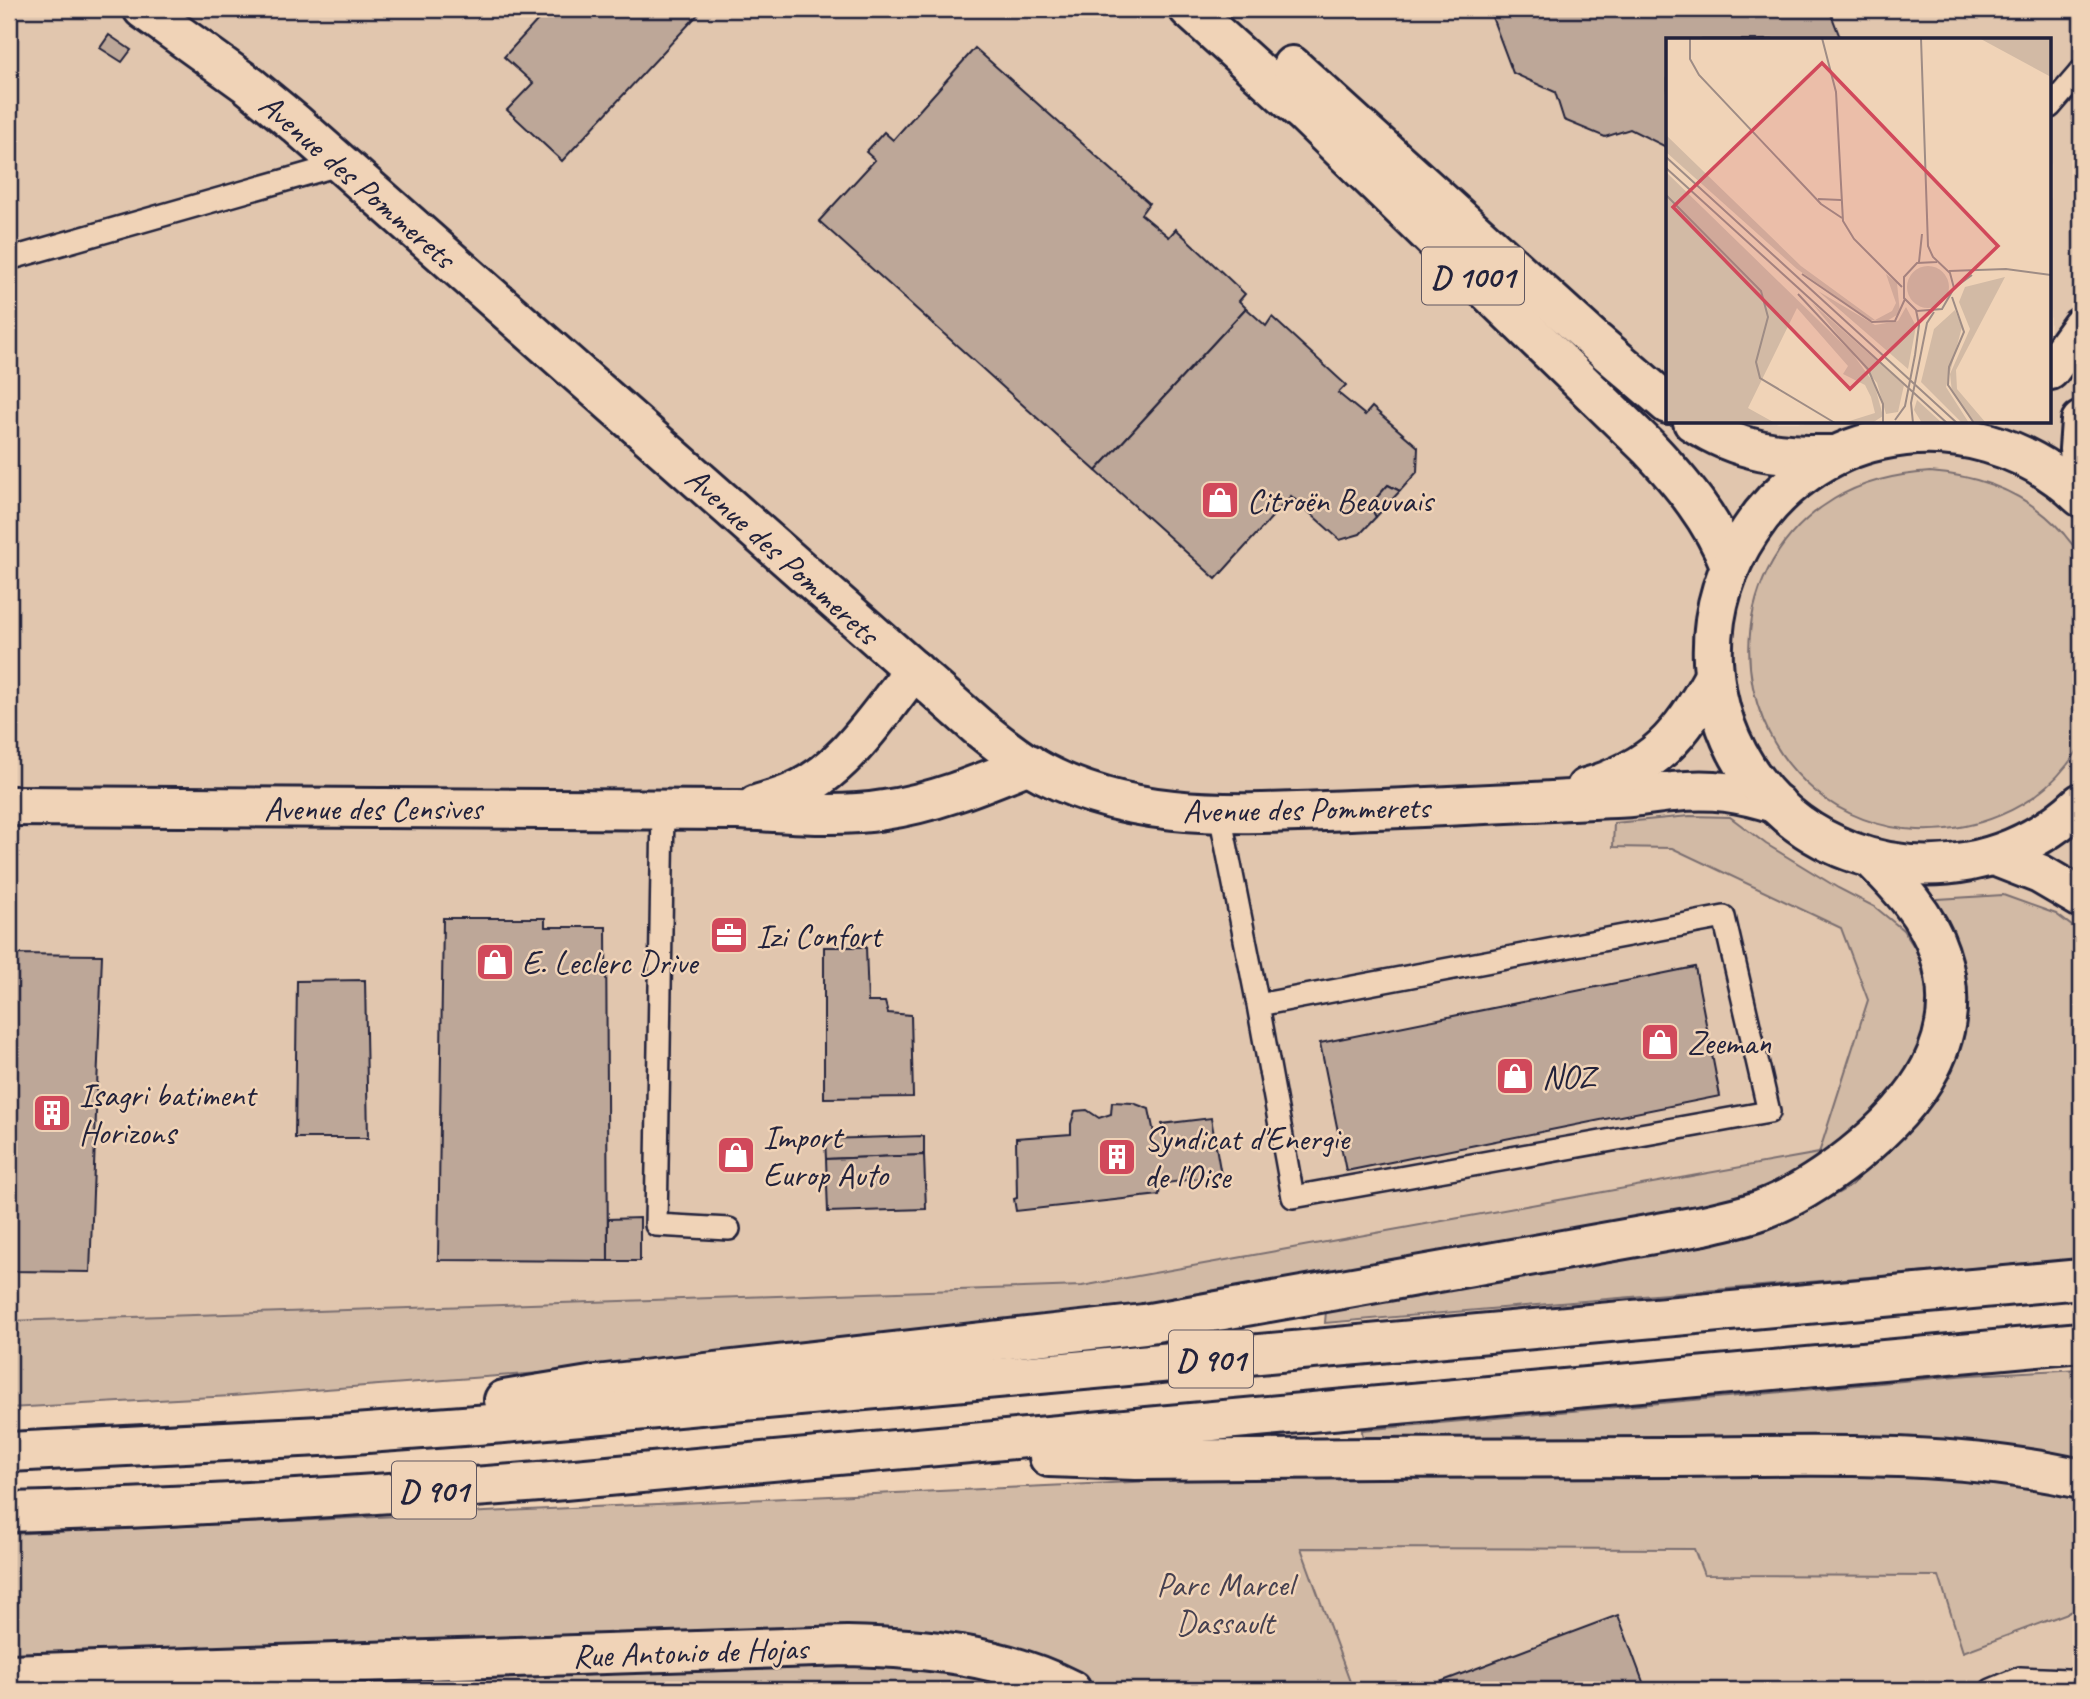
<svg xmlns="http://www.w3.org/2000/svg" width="2090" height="1699" font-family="Caveat,sans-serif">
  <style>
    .built { fill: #e1c6ae; fill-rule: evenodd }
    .green { fill: #d2baa5; stroke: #7a6e70; stroke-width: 2 }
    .building { fill: #bda798; stroke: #22223b; stroke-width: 2 }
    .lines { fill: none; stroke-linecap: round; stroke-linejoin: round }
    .lane-casing { stroke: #22223b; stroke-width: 26 }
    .street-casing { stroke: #22223b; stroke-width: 44 }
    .primary-casing { stroke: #22223b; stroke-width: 44 }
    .lane { stroke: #f0d3b7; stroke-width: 21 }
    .street { stroke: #f0d3b7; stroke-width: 38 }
    .primary { stroke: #f0d3b7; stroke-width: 38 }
    .labels { text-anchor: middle; stroke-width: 5; stroke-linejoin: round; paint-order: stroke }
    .shield { fill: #f0d3b7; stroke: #605760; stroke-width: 2 }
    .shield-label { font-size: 32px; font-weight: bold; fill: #22223b }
    .street-label { font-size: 33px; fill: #22223b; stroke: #f0d3b7 }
    .poi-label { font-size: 33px; fill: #22223b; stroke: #f0d3b7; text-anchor: start }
    .park-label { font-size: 33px; fill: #454050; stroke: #f0d3b7 }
    .inset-road { fill: none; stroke: #9e8c85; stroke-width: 2 }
    .view { fill: #d1495b; fill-opacity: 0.15; stroke: #d1495b; stroke-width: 3.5 }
    .inset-edge { fill: none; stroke: #22223b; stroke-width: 3.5 }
  </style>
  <rect width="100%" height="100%" fill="#f0d3b7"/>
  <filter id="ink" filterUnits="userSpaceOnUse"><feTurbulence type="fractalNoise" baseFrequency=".0143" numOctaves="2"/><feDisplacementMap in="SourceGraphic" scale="14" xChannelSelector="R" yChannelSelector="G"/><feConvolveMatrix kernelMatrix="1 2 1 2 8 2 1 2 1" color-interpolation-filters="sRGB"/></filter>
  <g filter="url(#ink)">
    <g class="built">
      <path d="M 9,9 L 2081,9 L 2081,1103 L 1681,1180 L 1082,1286 L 9,1321 ZM 1668,40 L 2050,40 L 2050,422 L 1668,422 Z"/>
      <path d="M 1287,1513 L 2081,1524 L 2081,1690 L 1353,1690 Z"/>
    </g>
    <g class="green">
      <path d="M 1930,472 C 1982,476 2029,494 2064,534 C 2069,541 2077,548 2080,557 C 2083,564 2081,576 2081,584 C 2081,607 2081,629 2081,652 C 2081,672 2081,693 2081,713 C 2081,722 2083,733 2081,742 C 2080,750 2072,758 2067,765 C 2032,810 1974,832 1918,830 C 1882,829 1843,815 1815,791 C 1722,713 1727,563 1834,499 C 1864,481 1896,474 1930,472 Z"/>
      <path d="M 1690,816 L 1730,817 L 1766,844 L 1838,888 L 1875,907 L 1903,930 L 1925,963 L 1930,1003 L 1920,1049 L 1900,1091 L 1788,1190 L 1236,1296 L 633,1366 L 232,1396 L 9,1408 L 9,1321 L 1082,1286 L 1819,1153 L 1868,1000 L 1841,928 L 1672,848 L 1613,847 L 1614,823 Z"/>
      <path d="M 2003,895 L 2056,914 L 2081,933 L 2081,1259 L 1325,1323 L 1326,1311 L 1684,1247 L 1785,1223 L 1851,1186 L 1896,1139 L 1939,1083 L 1922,900 Z"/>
      <path d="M 2081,1369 L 2081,1468 L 1363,1444 L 1362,1430 L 1969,1375 Z"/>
      <path d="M 1885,1474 L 2002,1481 L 2081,1495 L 2081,1608 L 1963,1652 L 1939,1576 L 1704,1575 L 1694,1549 L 1301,1548 L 1353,1690 L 9,1690 L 9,1534 L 1261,1476 Z"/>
    </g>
    <g class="building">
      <path d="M 548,9 L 703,9 L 562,161 L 507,110 L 533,83 L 504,57 Z"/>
      <path d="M 1489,9 L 1829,9 L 1841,40 L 1668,40 L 1668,148 L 1630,129 L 1605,137 L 1564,120 L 1555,92 L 1513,73 Z"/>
      <path d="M 109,35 L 131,50 L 122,62 L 100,48 Z"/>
      <path d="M 975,48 L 1149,203 L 1141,214 L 1169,237 L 1176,229 L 1245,294 L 1239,301 L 1246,308 L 1096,471 L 819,221 L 875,160 L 866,152 L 884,132 L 893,140 Z"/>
      <path d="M 1246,308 L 1266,326 L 1272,317 L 1346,385 L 1338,393 L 1365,415 L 1372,407 L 1418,447 L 1417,472 L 1400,491 L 1388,485 L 1370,505 L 1376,517 L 1360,534 L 1340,540 L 1291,496 L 1216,579 L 1096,471 Z"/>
      <path d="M 1388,485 L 1400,491 L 1376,517 L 1370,505 Z"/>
      <path d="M 443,918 L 545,918 L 545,927 L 606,927 L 608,1261 L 438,1260 Z"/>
      <path d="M 824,947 L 866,947 L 868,1002 L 885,1002 L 888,1013 L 911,1015 L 913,1097 L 824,1098 Z"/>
      <path d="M 9,954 L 102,955 L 90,1272 L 9,1271 Z"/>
      <path d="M 1695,967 L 1720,1096 L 1346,1171 L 1320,1043 Z"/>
      <path d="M 365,980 L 368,1138 L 295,1138 L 297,981 Z"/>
      <path d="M 1112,1102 L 1133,1103 L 1149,1109 L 1154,1133 L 1162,1133 L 1162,1124 L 1211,1118 L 1221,1175 L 1160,1184 L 1159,1195 L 1016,1211 L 1014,1199 L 1017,1198 L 1016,1138 L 1071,1134 L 1071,1124 L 1075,1111 L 1087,1110 L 1099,1118 L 1111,1114 Z"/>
      <path d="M 924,1136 L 924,1155 L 826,1159 L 825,1139 Z"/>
      <path d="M 924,1155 L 926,1209 L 828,1212 L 826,1159 Z"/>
      <path d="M 640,1218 L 640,1261 L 608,1261 L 608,1219 Z"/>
      <path d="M 1618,1615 L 1646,1690 L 1419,1690 Z"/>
    </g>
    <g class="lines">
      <defs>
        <g id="lane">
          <path d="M 2050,107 L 2081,71"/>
          <path d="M 9,259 L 342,164"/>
          <path d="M 663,810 L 656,1225 L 729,1229"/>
          <path d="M 1220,814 L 1258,1005 L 1724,917 L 1769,1112 L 1293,1197 L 1258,1005"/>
          <path d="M 1991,1690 L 2020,1678 L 2067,1680"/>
        </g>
        <g id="street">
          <path d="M 143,9 L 250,86 L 296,124 L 978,727 C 994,740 1011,754 1029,765 C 1127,824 1241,814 1350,810 C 1438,807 1526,802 1615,798 C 1634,798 1654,793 1673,792 C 1713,788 1739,792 1777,804"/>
          <path d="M 2050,370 L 2081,327"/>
          <path d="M 2081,421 L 2079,449 L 2081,476"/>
          <path d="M 1586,788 C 1655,768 1681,736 1714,676"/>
          <path d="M 756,805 C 768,801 781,798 792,793 C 845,770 879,714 914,670"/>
          <path d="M 9,806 L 737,810 C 786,812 836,818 884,810 C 934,803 982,783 1029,764"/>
          <path d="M 9,1674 L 847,1646 C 924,1648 1001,1654 1071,1690"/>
        </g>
        <g id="primary">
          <path d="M 1189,9 L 1305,114 L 1648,447 C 1682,483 1712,519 1730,565"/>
          <path d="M 1292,66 L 1596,342 L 1668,404"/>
          <path d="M 1693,422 C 1740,453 1781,456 1836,455"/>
          <path d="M 2081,497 C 2028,446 1954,424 1881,440 C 1828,451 1780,485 1750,531 C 1724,570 1711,614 1713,661 C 1723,851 1946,931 2081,803"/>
          <path d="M 1994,856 L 2040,874 L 2081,898"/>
          <path d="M 504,1400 L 596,1385 L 688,1375 L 1144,1324 L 1704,1225 C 1723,1220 1742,1217 1761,1210 C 1794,1198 1824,1178 1852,1156 C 1916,1105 1968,1039 1939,952 C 1927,915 1899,886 1872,859"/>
          <path d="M 9,1452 L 340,1435 L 504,1423 L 2081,1279"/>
          <path d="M 1049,1457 L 1136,1460 C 1316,1458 1495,1457 1675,1457 C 1808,1456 1951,1449 2081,1479"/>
          <path d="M 9,1512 C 194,1507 379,1495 564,1480 L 2081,1342"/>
        </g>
      </defs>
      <use href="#lane" class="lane-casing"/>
      <use href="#street" class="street-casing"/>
      <use href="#primary" class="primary-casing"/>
      <use href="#lane" class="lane"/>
      <use href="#street" class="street"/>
      <use href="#primary" class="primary"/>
    </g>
  </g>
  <defs>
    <symbol id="shop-square" viewBox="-11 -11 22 22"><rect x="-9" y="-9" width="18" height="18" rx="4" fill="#d1495b" stroke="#f0d3b7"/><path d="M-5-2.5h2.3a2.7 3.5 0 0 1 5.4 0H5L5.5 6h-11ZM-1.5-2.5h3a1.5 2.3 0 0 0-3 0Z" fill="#fff"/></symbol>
    <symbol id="office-square" viewBox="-11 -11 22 22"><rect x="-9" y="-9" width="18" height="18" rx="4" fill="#d1495b" stroke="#f0d3b7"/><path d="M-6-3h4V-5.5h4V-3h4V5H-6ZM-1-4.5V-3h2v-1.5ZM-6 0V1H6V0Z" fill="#fff"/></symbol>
    <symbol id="building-square" viewBox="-11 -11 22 22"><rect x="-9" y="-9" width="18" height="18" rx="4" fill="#d1495b" stroke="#f0d3b7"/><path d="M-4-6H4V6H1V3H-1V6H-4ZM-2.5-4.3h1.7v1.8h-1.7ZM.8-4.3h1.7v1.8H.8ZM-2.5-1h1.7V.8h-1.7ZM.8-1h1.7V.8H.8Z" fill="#fff"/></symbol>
  </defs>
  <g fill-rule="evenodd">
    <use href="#shop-square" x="1198" y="478" width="44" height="44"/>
    <use href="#office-square" x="707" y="913" width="44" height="44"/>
    <use href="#shop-square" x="473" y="940" width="44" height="44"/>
    <use href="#shop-square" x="1638" y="1020" width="44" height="44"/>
    <use href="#shop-square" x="1493" y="1054" width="44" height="44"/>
    <use href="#building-square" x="30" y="1091" width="44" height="44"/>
    <use href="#shop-square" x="714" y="1133" width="44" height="44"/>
    <use href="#building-square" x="1095" y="1135" width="44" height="44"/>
  </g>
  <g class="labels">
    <g class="shield">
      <rect x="1422" y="247.5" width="102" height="57" rx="5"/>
      <rect x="1169" y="1330.5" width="84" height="57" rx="5"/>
      <rect x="392" y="1461.5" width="84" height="57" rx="5"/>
    </g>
    <g class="shield-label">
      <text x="1473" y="287">D 1001</text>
      <text x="1211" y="1370">D 901</text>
      <text x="434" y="1501">D 901</text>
    </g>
    <g class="street-label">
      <text transform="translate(358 180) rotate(41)" y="12">Avenue des Pommerets</text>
      <text transform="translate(783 555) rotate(42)" y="12">Avenue des Pommerets</text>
      <text x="373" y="820">Avenue des Censives</text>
      <text transform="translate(1306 808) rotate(-1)" y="12">Avenue des Pommerets</text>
      <text transform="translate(690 1651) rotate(-2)" y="12">Rue Antonio de Hojas</text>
    </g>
    <g class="poi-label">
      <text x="1247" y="512">Citroën Beauvais</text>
      <text x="756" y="947">Izi Confort</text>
      <text x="522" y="974">E. Leclerc Drive</text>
      <text x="1687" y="1054">Zeeman</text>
      <text x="1542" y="1088">NOZ</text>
      <text x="79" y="1106">Isagri batiment<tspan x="79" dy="38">Horizons</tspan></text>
      <text x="763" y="1148">Import<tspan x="763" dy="38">Europ Auto</tspan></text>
      <text x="1144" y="1150">Syndicat d'Energie<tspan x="1144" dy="38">de l'Oise</tspan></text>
    </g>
    <g class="park-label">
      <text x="1225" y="1596">Parc Marcel<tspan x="1225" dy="38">Dassault</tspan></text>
    </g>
  </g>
  <g transform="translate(1666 38)">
    <rect width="385" height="385" fill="#f0d3b7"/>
    <path d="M 313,0 L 385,0 L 385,39 ZM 0,97 L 135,228 L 209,282 L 226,273 L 230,265 L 220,236 L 231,245 L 234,275 L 221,283 L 203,282 L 131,231 L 0,114 ZM 0,134 L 186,315 L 208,345 L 217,378 L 206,385 L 177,385 L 209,375 L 205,359 L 199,347 L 177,336 L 182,328 L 131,270 L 82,370 L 109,385 L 0,385 ZM241 249a21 21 0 1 1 42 0a21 21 0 1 1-42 0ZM 339,239 L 290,332 L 291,351 L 320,385 L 309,385 L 286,354 L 284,336 L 304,291 L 293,264 L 299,249 ZM 152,253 L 209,287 L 232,283 L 240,269 L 250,288 L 242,331 ZM 146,265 L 238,347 L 232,374 L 220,376 L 211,345 ZM 289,272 L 296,289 L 280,349 L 303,385 L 296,385 L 255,344 L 268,291 ZM 251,362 L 276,385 L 256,385 L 248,372 Z" fill="#d2baa5"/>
    <path class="inset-road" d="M 24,0 L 24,21 L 33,37 L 155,166 L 176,180M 156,0 L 170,54 L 177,183 L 188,201 L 236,249M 255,0 L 262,208 L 267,219 L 284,235 L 288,250 L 276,271 L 251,273 L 238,260 L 238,239 L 251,225 L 271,224M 0,119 L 291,385M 0,130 L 281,385M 0,157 L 95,253 L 102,279 L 90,324 L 94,340 L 169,385M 152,161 L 175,162M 253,224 L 256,196M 283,233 L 340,231 L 385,237M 136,236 L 206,284 L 229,283 L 239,261M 288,250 L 306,237M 132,256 L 202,331 L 217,366 L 217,385M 286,259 L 298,294 L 283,329 L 282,347 L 308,385M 229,382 L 239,368 L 249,317 L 253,287 L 250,272M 247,385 L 245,365 L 261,285 L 268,274"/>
    <path class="view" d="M 156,25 L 332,208 L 184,351 L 7,169 Z"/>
    <rect width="385" height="385" class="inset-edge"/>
  </g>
  <rect width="2090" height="1699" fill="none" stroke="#f0d3b7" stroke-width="35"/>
  <rect x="18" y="18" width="2055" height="1664" fill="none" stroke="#22223b" stroke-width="2.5" filter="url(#ink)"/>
</svg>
